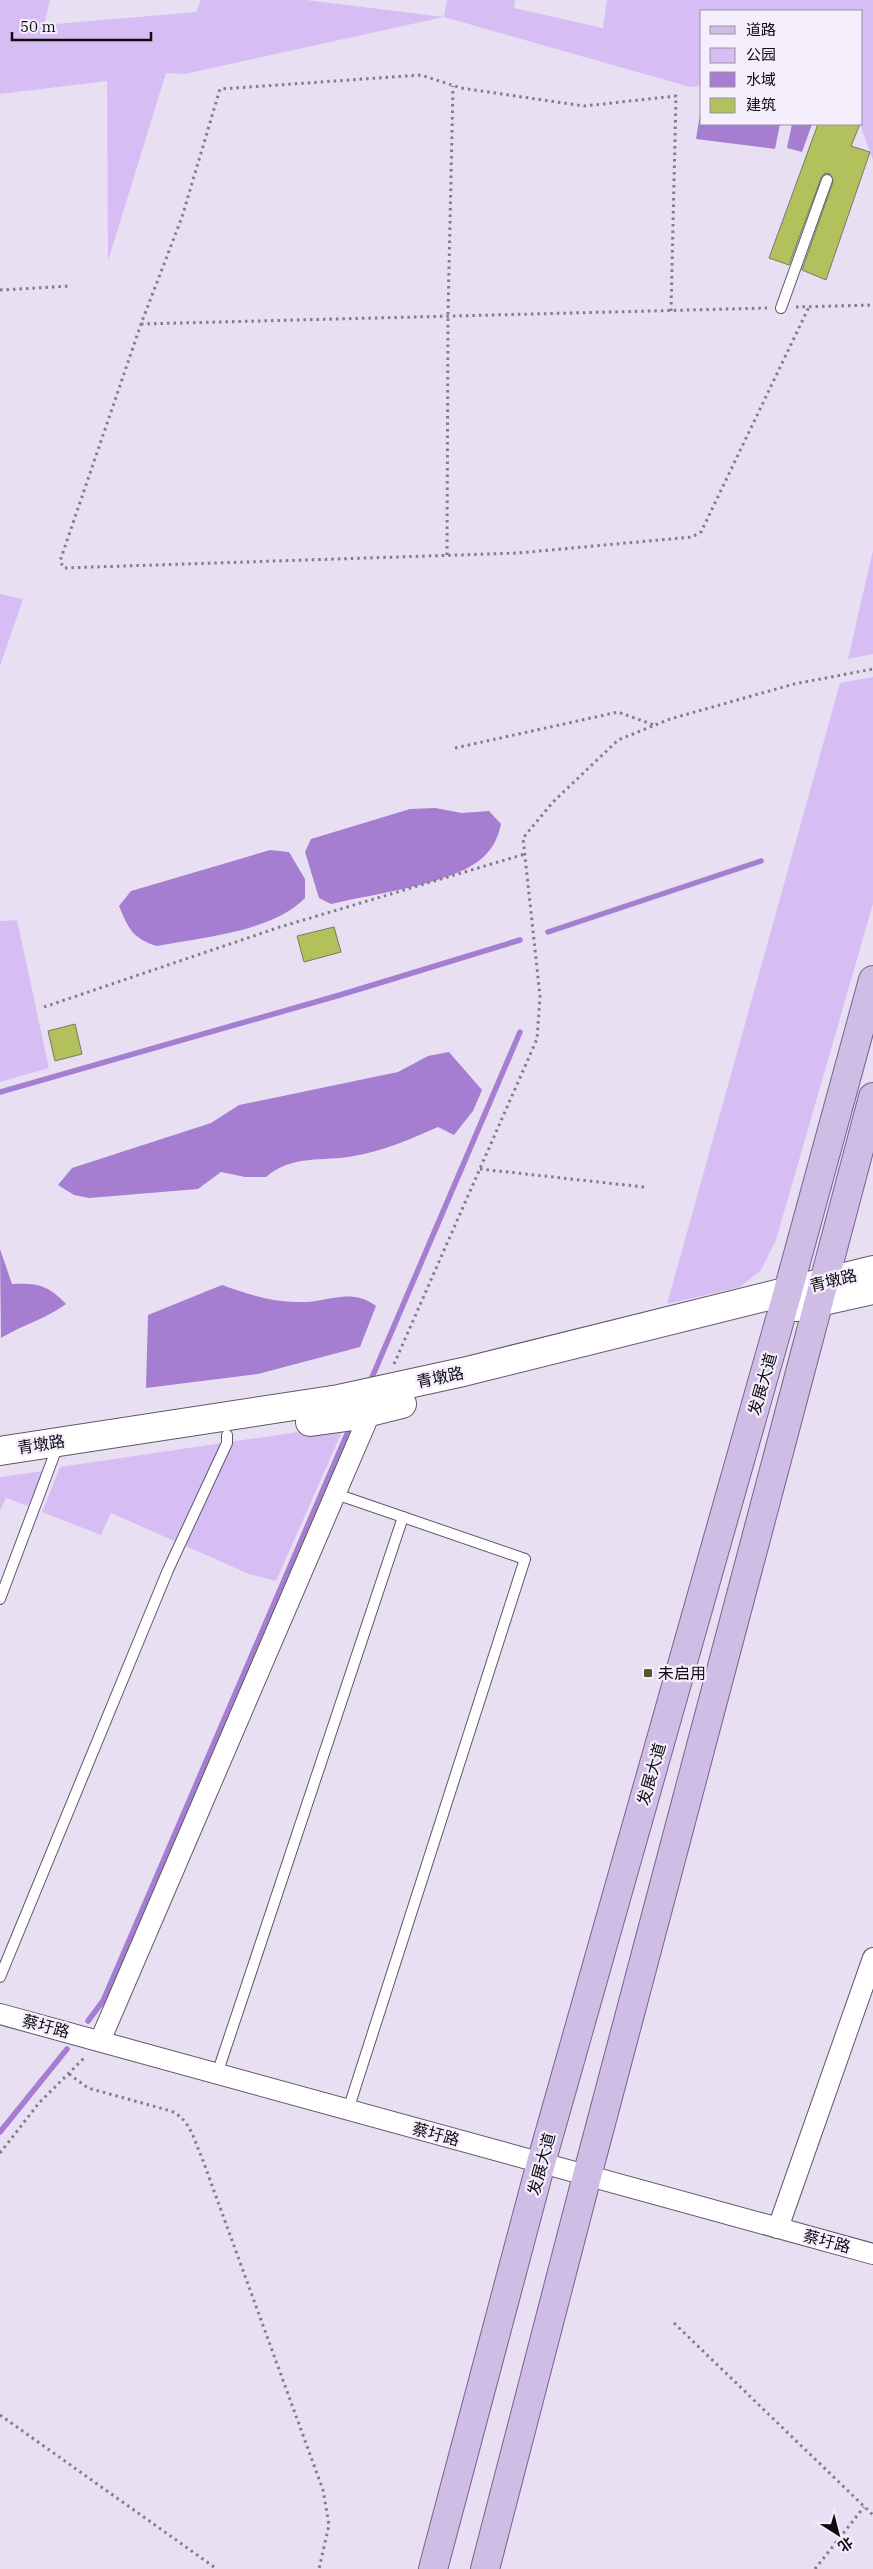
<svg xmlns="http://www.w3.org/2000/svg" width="873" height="2569" font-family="'IBM Plex Serif','Noto Sans SC',serif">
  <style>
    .green { fill: #d6bef4 }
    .water { fill: #a57dd1 }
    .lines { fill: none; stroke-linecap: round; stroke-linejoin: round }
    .stream { stroke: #a57dd1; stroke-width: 5.5 }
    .building { fill: #b2c15c; stroke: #767968 }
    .lane-casing { stroke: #5f5868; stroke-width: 12 }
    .street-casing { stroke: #5f5868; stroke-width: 22 }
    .secondary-casing { stroke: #5f5868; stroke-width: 30 }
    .primary-casing { stroke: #776290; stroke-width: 30 }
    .path { stroke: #837d89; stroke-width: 3; stroke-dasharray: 2.5 4; stroke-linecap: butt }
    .lane { stroke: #fff; stroke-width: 10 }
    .street { stroke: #fff; stroke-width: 20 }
    .secondary { stroke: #fff; stroke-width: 28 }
    .primary { stroke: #d0bde5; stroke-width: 28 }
    .poi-dot { fill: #545b2a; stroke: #f4eefd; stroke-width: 2 }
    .labels { text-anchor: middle; stroke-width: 4.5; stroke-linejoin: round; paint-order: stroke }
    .street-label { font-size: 16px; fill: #0e0b11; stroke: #f4eefd }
    .poi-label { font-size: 16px; fill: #0e0b11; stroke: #f4eefd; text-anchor: start }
  </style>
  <rect width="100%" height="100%" fill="#e8e0f2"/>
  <g class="green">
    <path d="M 0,0 L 50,0 L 44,25 L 196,12 L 201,0 L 306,0 L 444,17 L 447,0 L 515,0 L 514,8 L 603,28 L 607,0 L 873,0 L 873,160 L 860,124 L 862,124 L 862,11 L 702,11 L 702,85 L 690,87 L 444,17 L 185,74 L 166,73 L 108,261 L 107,81 L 0,94 Z"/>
    <path d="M 873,551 L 873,654 L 848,659 L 872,554 Z"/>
    <path d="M 0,594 L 23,599 L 0,666 Z"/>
    <path d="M 873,677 L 873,904 L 776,1240 L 761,1270 L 740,1287 L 667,1304 L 840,683 Z"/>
    <path d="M 17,920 L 49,1068 L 0,1082 L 0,921 Z"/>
    <path d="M 345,1425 L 276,1581 L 249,1574 L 111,1513 L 101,1535 L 42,1512 L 60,1467 Z"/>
    <path d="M 43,1471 L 28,1506 L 6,1498 L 0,1511 L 0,1477 Z"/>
  </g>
  <g class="water">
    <path d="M 702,102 L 702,124 L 780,124 L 775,149 L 696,139 Z"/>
    <path d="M 792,124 L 812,124 L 802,152 L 787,148 Z"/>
    <path d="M 435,808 L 462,813 L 489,811 L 501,824 C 498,839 492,850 480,860 C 448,885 372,894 331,904 L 319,898 L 305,852 L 311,839 L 410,809 Z"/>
    <path d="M 270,850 L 289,852 L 305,879 L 305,898 C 272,932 203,937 157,946 C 133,939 128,928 119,906 L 131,891 Z"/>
    <path d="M 449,1052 L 482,1090 L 473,1111 L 454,1135 L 438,1127 C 410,1139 384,1151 354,1156 C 322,1162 293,1154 266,1177 L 245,1177 L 221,1172 L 198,1189 L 89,1198 L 74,1195 L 58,1185 L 72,1168 L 211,1123 L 239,1105 L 398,1072 L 428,1056 Z"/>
    <path d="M 0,1249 L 12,1284 C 37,1283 48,1285 66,1304 C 46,1319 22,1325 1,1338 Z"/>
    <path d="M 222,1285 C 247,1294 274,1303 302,1302 C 329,1302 351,1287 376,1306 L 360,1347 L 258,1374 L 146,1388 L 148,1315 Z"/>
  </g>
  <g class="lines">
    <g class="stream">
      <path d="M 548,932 L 761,861"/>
      <path d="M 0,1092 L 340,995 L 520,940"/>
      <path d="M 370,1382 L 520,1032"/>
      <path d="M 88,2021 L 103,2001 L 350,1427"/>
      <path d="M 0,2132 L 67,2049"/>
    </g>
  </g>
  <g class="building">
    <path d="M 818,124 L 860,124 L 851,146 L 870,152 L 826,280 L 802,270 L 833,182 L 830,174 L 825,173 L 821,178 L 789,265 L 769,258 Z"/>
    <path d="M 334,927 L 341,952 L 304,962 L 297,936 Z"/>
    <path d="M 75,1024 L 82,1054 L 55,1061 L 48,1031 Z"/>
  </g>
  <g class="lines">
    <defs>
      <g id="lane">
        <path d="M 781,308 L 827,180"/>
        <path d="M 336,1494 L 525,1559 L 348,2110"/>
        <path d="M 0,1599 L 58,1445"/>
        <path d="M 0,1977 L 168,1570 L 227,1443 L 227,1435"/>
        <path d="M 217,2074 L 403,1517"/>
      </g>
      <g id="street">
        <path d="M 0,2014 L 873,2254"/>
        <path d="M 100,2041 L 371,1411"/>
        <path d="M 778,2228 L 873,1958"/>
      </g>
      <g id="secondary">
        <path d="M 796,1307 L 873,1290"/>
        <path d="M 310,1422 L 354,1416 L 402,1404"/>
        <path d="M 0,1451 L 339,1399 L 463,1372 L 873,1270"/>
      </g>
      <g id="primary">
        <path d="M 433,2569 L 541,2163 L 788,1291 L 873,980"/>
        <path d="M 485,2569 L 587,2176 L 873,1097"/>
      </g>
    </defs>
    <use href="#lane" class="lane-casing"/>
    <use href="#street" class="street-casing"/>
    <use href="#secondary" class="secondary-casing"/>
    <use href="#primary" class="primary-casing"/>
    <g class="path">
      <path d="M 0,290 L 71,286"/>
      <path d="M 796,307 L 873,305"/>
      <path d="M 671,311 L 676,96 L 584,106 L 461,88 L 421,75 L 220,89 L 182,217 L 141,324 L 60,561 L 64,568 L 518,553 L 692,537 L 701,532 L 809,307"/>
      <path d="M 141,324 L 767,308"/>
      <path d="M 447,555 L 448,315 L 453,86"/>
      <path d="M 455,748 L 618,712 L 654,725"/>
      <path d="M 44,1007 L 280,927 L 525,854"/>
      <path d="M 480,1169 L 644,1187"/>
      <path d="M 394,1364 L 537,1039 L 540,996 L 523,838 L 553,802 L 618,740 L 670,719 L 794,684 L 873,669"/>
      <path d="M 69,2074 L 88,2088 L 171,2111 C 190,2119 194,2140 202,2158 L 323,2490 L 329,2525 L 319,2569"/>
      <path d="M 0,2153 L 39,2103 L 86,2056"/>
      <path d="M 674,2323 L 873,2515"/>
      <path d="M 0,2415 L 217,2569"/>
      <path d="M 815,2569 L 864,2507"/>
    </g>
    <use href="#lane" class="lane"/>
    <use href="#street" class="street"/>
    <use href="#secondary" class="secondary"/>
    <use href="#primary" class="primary"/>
  </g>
  <rect class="poi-dot" x="643" y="1668" width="10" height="10" rx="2.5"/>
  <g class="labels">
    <g class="street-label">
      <text transform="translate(833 1280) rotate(-14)" y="6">青墩路</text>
      <text transform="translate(440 1377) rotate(-12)" y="6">青墩路</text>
      <text transform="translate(762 1384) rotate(-74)" y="6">发展大道</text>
      <text transform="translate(41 1444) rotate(-9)" y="6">青墩路</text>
      <text transform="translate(651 1774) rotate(-74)" y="6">发展大道</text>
      <text transform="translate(46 2026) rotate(15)" y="6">蔡圩路</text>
      <text transform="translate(436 2134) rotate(15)" y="6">蔡圩路</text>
      <text transform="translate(541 2164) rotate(-75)" y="6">发展大道</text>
      <text transform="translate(827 2241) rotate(15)" y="6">蔡圩路</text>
    </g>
    <g class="poi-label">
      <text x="658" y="1679">未启用</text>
    </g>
  </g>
  <rect x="700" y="10" width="162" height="115" fill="#f4eefd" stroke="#98939f"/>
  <rect x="710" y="26" width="25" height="8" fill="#d0bde5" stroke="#98939f"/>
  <text x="746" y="35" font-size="15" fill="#0e0b11">道路</text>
  <rect x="710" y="48" width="25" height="15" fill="#d6bef4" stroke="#98939f"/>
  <text x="746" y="60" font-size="15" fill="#0e0b11">公园</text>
  <rect x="710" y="72" width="25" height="15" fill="#a57dd1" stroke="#98939f"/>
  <text x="746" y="85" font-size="15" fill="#0e0b11">水域</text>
  <rect x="710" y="98" width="25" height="15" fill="#b2c15c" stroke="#98939f"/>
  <text x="746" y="110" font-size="15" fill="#0e0b11">建筑</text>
  <g transform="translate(838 2534) rotate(144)" stroke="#f4eefd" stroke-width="4" paint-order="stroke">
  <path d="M0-4L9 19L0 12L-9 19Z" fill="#0e0b11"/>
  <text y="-8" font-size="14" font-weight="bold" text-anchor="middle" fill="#0e0b11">北</text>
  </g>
  <path d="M12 32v8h139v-8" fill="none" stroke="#0e0b11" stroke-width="2.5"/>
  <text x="20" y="32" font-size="15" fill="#0e0b11" stroke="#f4eefd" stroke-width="4" paint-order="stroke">50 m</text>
</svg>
